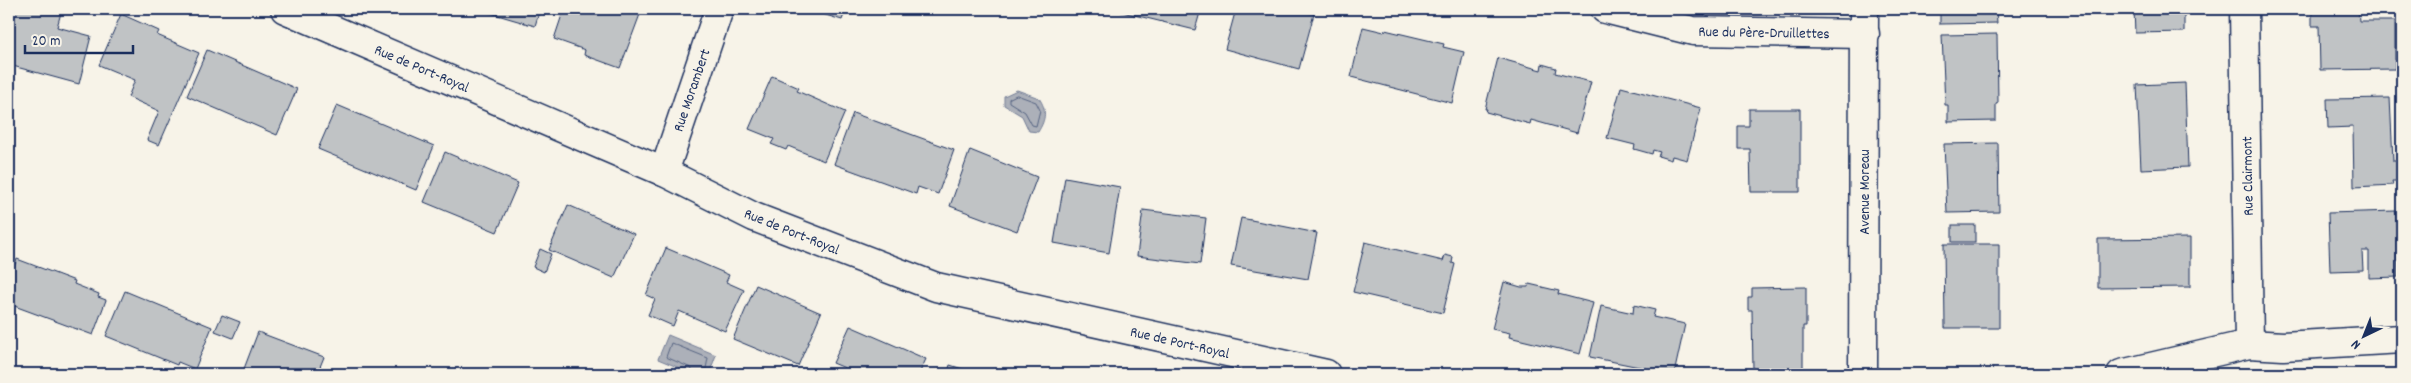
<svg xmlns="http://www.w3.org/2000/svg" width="2411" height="383" font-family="Dekko,sans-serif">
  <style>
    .water { fill: #acb0b9; stroke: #727c95 }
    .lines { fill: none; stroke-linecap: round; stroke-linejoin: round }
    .shore { stroke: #556382; stroke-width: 1 }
    .building { fill: #c0c3c5; stroke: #1b2f5e }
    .street-casing { stroke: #1b2f5e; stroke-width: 31 }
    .street { stroke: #f7f3e8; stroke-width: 28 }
    .labels { text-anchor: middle; stroke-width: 4; stroke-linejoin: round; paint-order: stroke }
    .street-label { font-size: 15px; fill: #1b2f5e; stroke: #f7f3e8 }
  </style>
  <rect width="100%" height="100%" fill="#f7f3e8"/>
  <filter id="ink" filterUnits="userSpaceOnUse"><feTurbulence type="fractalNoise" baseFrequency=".02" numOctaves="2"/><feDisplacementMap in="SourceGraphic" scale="10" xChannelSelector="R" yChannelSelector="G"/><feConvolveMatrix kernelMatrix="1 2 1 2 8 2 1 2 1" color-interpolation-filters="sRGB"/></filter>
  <g filter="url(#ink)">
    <g class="water">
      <path d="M 1017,90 L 1039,98 C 1047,110 1046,119 1038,132 L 1029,131 L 1022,116 L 1004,105 L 1004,96 Z"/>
      <path d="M 668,335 L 716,355 L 709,374 L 694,374 L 658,359 Z"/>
    </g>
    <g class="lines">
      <g class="shore">
        <path d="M 1017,95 L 1036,102 L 1040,110 L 1036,126 L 1032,125 L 1025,112 L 1009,102 L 1009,99 Z"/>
        <path d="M 694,374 L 691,368 L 666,357 L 671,343 L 708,358 L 705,374"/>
      </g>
    </g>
    <g class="building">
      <path d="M 10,9 L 62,9 L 57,27 L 91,36 L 79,84 L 9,65 Z"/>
      <path d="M 477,9 L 540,9 L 535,26 Z"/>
      <path d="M 564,9 L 642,9 L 620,68 L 584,55 L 585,50 L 554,39 Z"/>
      <path d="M 806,9 L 846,9 L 842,20 Z"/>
      <path d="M 1110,9 L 1201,9 L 1195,30 Z"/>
      <path d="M 1236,9 L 1295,9 L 1314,14 L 1299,69 L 1225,49 Z"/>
      <path d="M 1940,9 L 1996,9 L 1997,23 L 1940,24 Z"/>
      <path d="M 2134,9 L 2184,9 L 2184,32 L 2135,33 Z"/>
      <path d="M 2312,9 L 2358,9 L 2359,21 L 2395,21 L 2395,69 L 2320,70 L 2319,26 L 2312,26 Z"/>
      <path d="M 121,14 L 159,31 L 157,35 L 199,53 L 159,145 L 147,140 L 159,111 L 128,97 L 135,80 L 99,65 Z"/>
      <path d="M 1363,27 L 1384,32 L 1385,30 L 1444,44 L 1443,47 L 1464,52 L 1452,103 L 1351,77 Z"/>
      <path d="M 1997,34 L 1998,103 L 1996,104 L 1996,121 L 1948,122 L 1948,105 L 1945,105 L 1942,35 Z"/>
      <path d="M 207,50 L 297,89 L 277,135 L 187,96 Z"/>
      <path d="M 1498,58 L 1541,70 L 1542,64 L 1556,68 L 1555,73 L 1591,82 L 1577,133 L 1531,120 L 1530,124 L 1486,112 L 1487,109 L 1485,109 Z"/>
      <path d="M 772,76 L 799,88 L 797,91 L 845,112 L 824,161 L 788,146 L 786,150 L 771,144 L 774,139 L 749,129 Z"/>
      <path d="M 2185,83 L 2188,167 L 2141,169 L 2137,85 Z"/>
      <path d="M 1621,87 L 1701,108 L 1687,160 L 1672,156 L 1671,160 L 1658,156 L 1660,152 L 1653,150 L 1652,154 L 1634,149 L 1635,145 L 1607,138 Z"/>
      <path d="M 2390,98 L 2393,161 L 2401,161 L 2402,181 L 2392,181 L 2393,185 L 2354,187 L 2353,127 L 2328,128 L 2327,99 Z"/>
      <path d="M 337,105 L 434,146 L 416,190 L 318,149 Z"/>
      <path d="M 1749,109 L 1800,109 L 1800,192 L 1751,192 L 1750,149 L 1738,149 L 1738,126 L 1749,126 Z"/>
      <path d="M 853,113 L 954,150 L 938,194 L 918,187 L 916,194 L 834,164 Z"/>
      <path d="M 1998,143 L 1999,212 L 1947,213 L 1944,144 Z"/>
      <path d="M 970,150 L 1037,177 L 1017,231 L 950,206 Z"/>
      <path d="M 445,152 L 518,183 L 497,232 L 424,202 Z"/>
      <path d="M 1065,177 L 1120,187 L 1109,253 L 1054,243 Z"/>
      <path d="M 568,205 L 634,234 L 614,278 L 549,250 Z"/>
      <path d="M 1143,210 L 1206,218 L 1200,264 L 1137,256 Z"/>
      <path d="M 2396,211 L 2398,277 L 2369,278 L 2369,251 L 2362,251 L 2363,270 L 2330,271 L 2328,213 Z"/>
      <path d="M 1241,218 L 1317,233 L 1308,279 L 1231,266 Z"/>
      <rect x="1952" y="225" width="23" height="17"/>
      <path d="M 2190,238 L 2190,287 L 2098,288 L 2098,239 Z"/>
      <path d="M 1365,242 L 1443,261 L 1445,255 L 1453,257 L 1452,263 L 1455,264 L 1443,313 L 1353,292 Z"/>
      <path d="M 1944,244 L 1999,244 L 1999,328 L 1945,328 Z"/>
      <path d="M 666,248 L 729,275 L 726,282 L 744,290 L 725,331 L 679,311 L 673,326 L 648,315 L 655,299 L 646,295 Z"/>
      <path d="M 540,249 L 551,254 L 544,272 L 533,267 Z"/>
      <path d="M 17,259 L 75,281 L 74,284 L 99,294 L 98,297 L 106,300 L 93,335 L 9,304 L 9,280 Z"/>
      <path d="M 1504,282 L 1521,287 L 1528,287 L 1529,284 L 1559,291 L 1558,294 L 1593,303 L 1580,354 L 1509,337 L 1510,333 L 1492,329 Z"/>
      <path d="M 756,285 L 821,313 L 798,366 L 733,339 Z"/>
      <path d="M 1806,287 L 1806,326 L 1803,326 L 1803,370 L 1753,370 L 1752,310 L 1748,310 L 1748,297 L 1752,297 L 1752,288 Z"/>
      <path d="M 125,291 L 212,327 L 195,369 L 178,362 L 177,365 L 106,336 Z"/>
      <path d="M 1634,305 L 1655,310 L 1653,317 L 1685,324 L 1674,374 L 1590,357 L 1601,306 L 1633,313 Z"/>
      <path d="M 222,315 L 240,322 L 233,338 L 215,331 Z"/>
      <path d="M 850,326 L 926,359 L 919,374 L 850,374 L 852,371 L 833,363 Z"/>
      <path d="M 258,332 L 324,357 L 317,374 L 242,374 Z"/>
      <path d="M 950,365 L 978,374 L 947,374 Z"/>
    </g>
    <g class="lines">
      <defs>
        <g id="street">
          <path d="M 285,9 L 664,172 L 754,217 L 936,287 L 1326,374"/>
          <path d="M 1605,9 L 1693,31 L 1865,34"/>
          <path d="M 2244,9 L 2249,344"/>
          <path d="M 664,172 L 719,9"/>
          <path d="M 1863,374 L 1864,9"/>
          <path d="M 2121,374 L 2249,344 L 2283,346 L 2402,339"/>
        </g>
      </defs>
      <use href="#street" class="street-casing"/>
      <use href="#street" class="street"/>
    </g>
  </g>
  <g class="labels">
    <g class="street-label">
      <text transform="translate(1764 32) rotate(1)" y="5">Rue du Père-Druillettes</text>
      <text transform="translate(422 68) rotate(23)" y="5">Rue de Port-Royal</text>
      <text transform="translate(691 90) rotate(-71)" y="5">Rue Morambert</text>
      <text transform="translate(2247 176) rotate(-91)" y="5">Rue Clairmont</text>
      <text transform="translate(1864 192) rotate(-90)" y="5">Avenue Moreau</text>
      <text transform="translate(792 231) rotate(22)" y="5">Rue de Port-Royal</text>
      <text transform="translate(1180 342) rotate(13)" y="5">Rue de Port-Royal</text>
    </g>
  </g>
  <rect width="2411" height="383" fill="none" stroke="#f7f3e8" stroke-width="30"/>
  <rect x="15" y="15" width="2381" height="353" fill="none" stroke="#1b2f5e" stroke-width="2" filter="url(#ink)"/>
  <g transform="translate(2364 336) rotate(223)" stroke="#f7f3e8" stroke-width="4" paint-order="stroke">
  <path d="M0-4L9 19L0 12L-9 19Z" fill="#1b2f5e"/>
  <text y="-8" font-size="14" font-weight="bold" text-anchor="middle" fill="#1b2f5e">N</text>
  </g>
  <path d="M25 45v8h108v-8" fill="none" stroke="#1b2f5e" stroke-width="2.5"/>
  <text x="32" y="45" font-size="15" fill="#1b2f5e" stroke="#f7f3e8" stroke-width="4" paint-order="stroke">20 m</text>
</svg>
